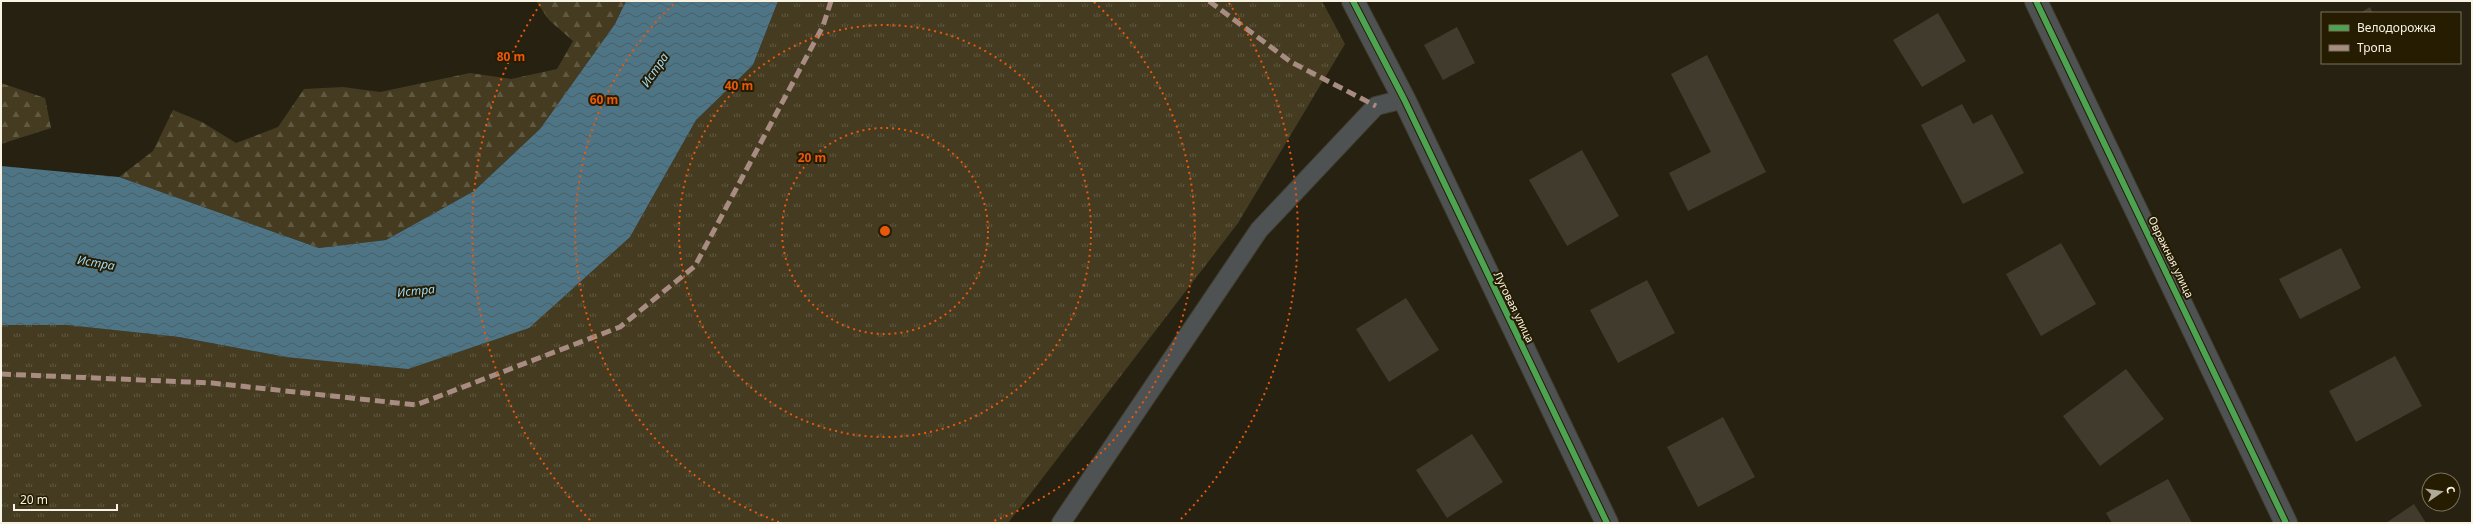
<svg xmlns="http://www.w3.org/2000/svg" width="2473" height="524" font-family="'Noto Sans',sans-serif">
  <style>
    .grass { fill: url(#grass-tufts) }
    .forest { fill: url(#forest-firs) }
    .water { fill: url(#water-waves) }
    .building { fill: #403b2c }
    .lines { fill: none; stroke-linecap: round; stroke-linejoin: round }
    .service-casing { stroke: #423e30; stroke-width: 20 }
    .minor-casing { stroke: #423e30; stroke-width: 24 }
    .service { stroke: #4f5252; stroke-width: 18 }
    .minor { stroke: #4f5252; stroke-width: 22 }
    .quiet { stroke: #a88b81; stroke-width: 5; stroke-dasharray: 10 5; stroke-linecap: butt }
    .cycleway-casing { stroke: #251c01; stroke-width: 8 }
    .cycleway { stroke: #4ca352; stroke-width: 6 }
    .ring { fill: none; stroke: #e8590c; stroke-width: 2; stroke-dasharray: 2 4 }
    .labels { text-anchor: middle; stroke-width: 4; stroke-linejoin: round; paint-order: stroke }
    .street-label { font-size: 11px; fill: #f9f3e3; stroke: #251c01 }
    .water-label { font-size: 12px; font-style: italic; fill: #a1daf6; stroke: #251c01 }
    .centre { fill: #e8590c; stroke: #251c01; stroke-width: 2 }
    .ring-label { font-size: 12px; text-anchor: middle; font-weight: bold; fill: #e8590c; stroke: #251c01; stroke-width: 4; stroke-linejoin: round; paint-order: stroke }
  </style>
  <defs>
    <pattern id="grass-tufts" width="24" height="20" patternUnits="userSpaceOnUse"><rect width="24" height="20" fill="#443b21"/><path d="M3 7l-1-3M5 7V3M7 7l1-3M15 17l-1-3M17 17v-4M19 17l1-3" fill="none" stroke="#605841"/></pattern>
    <pattern id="forest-firs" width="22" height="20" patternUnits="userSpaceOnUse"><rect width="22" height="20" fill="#443b21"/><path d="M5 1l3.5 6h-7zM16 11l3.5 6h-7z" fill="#605841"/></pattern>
    <pattern id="water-waves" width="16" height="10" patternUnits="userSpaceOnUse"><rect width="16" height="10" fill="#4e7586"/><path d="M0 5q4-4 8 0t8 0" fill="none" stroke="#4c5d62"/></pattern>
  </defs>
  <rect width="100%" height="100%" fill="#262111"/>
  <path class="grass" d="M 778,1 L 1322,1 L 1345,44 L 1238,223 L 1008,523 L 1,523 L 1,325 L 67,325 L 179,337 L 286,357 L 630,237 L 696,120 L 753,65 Z"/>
  <g class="forest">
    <path d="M 536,1 L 626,1 L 615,24 L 540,129 L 474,191 L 386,240 L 319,248 L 119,177 L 153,151 L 173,110 L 202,122 L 236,143 L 278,127 L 304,89 L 343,87 L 380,92 L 470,73 L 511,79 L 557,69 L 573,41 L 549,20 Z"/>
    <path d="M 1,83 L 45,98 L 51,128 L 1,144 Z"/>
  </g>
  <path class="water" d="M 626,1 L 778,1 L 753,65 L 696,120 L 630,237 L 529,328 L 408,369 L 286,357 L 179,337 L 67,325 L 1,325 L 1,166 L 119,177 L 319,248 L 386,240 L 474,191 L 540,129 L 615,24 Z"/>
  <g class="building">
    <path d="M 2370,7 L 2373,13 L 2360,13 Z"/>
    <path d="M 1938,13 L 1966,61 L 1922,87 L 1893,40 Z"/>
    <path d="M 1457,27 L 1475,63 L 1443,80 L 1424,45 Z"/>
    <path d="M 1707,55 L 1766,172 L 1688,211 L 1669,173 L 1711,152 L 1671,74 Z"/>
    <path d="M 1962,104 L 1973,124 L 1992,114 L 2024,173 L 1963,204 L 1921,125 Z"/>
    <path d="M 1582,150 L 1619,216 L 1567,246 L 1529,180 Z"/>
    <path d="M 2061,243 L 2096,304 L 2041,336 L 2006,274 Z"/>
    <path d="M 2341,248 L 2361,288 L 2300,319 L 2279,279 Z"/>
    <path d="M 1647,280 L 1675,333 L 1618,363 L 1590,310 Z"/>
    <path d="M 1406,298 L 1439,350 L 1389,382 L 1356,329 Z"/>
    <path d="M 2395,356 L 2422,406 L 2356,442 L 2329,391 Z"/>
    <path d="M 2126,369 L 2164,419 L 2100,466 L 2063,416 Z"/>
    <path d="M 1723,417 L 1755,477 L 1698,507 L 1667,447 Z"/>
    <path d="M 1472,434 L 1503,482 L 1447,518 L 1416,470 Z"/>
    <path d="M 2168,479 L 2192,523 L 2112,523 L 2106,513 Z"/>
    <path d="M 2414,504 L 2426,523 L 2386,523 Z"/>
  </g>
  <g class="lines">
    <defs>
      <path id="service" d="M 1061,523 L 1259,230 L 1376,106 L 1404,99"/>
      <g id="minor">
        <path d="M 1353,1 L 1404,99 L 1607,523"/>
        <path d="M 2036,1 L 2286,523"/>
      </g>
    </defs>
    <use href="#service" class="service-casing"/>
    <use href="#minor" class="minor-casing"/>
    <use href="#service" class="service"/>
    <use href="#minor" class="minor"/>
    <g class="quiet">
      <path d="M 1209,1 L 1291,62 L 1376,106"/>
      <path d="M 1,374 L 212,383 L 416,405 L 620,327 L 695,266 L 823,26 L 831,1"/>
    </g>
    <defs>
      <g id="cycleway">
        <path d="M 1353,1 L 1404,99 L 1607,523"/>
        <path d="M 2036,1 L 2286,523"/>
      </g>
    </defs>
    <use href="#cycleway" class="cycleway-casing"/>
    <use href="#cycleway" class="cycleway"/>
  </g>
  <g class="ring">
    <circle cx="885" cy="231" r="103"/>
    <circle cx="885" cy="231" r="206"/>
    <path d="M779 522A310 310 0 0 1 676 2M1094 2A310 310 0 0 1 991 522"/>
    <path d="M590 520A413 413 0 0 1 541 3M1229 3A413 413 0 0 1 1180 520"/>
  </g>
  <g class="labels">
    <g class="street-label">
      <text transform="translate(2171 257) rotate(64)" y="4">Овражная улица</text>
      <text transform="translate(1514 307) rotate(64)" y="4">Луговая улица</text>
    </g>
    <g class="water-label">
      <text transform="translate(655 70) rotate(-56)" y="4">Истра</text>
      <text transform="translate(96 263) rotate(10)" y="4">Истра</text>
      <text transform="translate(416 291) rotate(-6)" y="4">Истра</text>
    </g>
  </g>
  <circle cx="885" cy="231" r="6" class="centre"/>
  <g class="ring-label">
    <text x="511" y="61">80 m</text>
    <text x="739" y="90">40 m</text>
    <text x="604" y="104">60 m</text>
    <text x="812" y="162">20 m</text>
  </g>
  <rect width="2473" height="524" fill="none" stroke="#f9f3e3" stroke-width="4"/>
  <rect x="2321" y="12" width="140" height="52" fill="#251c01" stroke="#7a725b"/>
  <rect x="2329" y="25" width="20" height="6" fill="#4ca352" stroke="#7a725b"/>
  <text x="2357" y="32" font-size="12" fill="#f9f3e3">Велодорожка</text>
  <rect x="2329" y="45" width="20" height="6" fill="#a88b81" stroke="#7a725b"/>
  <text x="2357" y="52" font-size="12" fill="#f9f3e3">Тропа</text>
  <g transform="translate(2441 492) rotate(77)"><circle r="19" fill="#251c01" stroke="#7a725b"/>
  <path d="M0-3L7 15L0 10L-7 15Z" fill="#afaa9a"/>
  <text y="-6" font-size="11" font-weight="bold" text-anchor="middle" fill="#f9f3e3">С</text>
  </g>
  <path d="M14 504v6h103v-6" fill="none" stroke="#f9f3e3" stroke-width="2"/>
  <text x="20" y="504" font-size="12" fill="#f9f3e3" stroke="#251c01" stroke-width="3" paint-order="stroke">20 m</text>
</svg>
